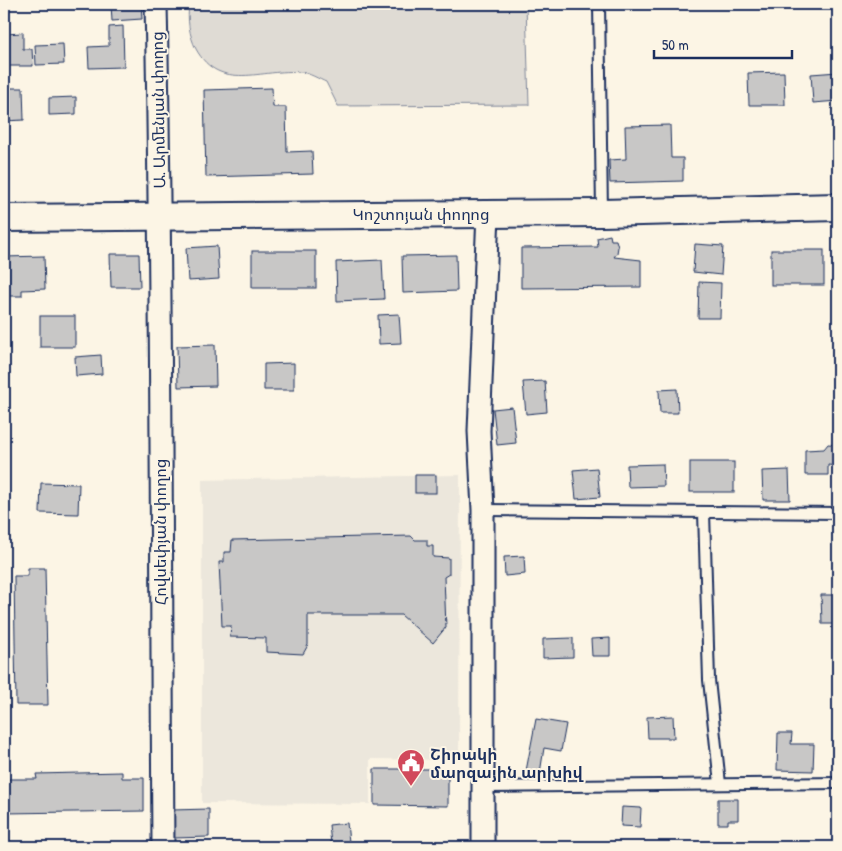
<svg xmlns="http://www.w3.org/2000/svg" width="842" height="851" font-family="'Patrick Hand','Noto Sans Armenian',sans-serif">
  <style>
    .built { fill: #ece7dc }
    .green { fill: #dfdbd4; stroke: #7d8599 }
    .building { fill: #c8c7c6; stroke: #1b2f5e }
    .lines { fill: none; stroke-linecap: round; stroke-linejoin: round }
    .service-casing { stroke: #1b2f5e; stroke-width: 14 }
    .minor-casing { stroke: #1b2f5e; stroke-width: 25 }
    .tertiary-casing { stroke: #1b2f5e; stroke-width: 30 }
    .service { stroke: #fcf5e5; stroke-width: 10 }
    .minor { stroke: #fcf5e5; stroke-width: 21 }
    .tertiary { stroke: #fcf5e5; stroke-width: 26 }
    .labels { text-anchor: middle; stroke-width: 4; stroke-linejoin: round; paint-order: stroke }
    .street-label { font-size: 16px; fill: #1b2f5e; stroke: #fcf5e5 }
    .poi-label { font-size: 16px; font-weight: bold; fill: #1b2f5e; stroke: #fcf5e5; text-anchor: start }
  </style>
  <rect width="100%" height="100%" fill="#fcf5e5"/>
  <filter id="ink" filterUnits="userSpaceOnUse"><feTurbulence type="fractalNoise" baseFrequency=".02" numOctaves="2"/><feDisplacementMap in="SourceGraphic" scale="10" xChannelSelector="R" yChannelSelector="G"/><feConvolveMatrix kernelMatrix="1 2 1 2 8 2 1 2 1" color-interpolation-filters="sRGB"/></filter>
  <g filter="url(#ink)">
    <path class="built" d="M 460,475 L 459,760 L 370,759 L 370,804 L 202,803 L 202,480 Z"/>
    <path class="green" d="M 189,4 L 526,4 L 529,105 L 338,106 L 326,82 C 319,79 309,73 301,72 C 262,68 220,93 196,49 C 189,35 187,19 189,4 Z"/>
    <g class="building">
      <path d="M 111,4 L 141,4 L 142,19 L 112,21 Z"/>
      <path d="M 123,26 L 124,67 L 89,68 L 88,47 L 109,46 L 109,27 Z"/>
      <path d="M 23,33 L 23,49 L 32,49 L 33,66 L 5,66 L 4,34 Z"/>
      <path d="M 63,44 L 64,64 L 36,65 L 35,45 Z"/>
      <path d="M 784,72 L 785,105 L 749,105 L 748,73 Z"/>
      <path d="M 838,72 L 838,101 L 813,103 L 811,74 Z"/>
      <path d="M 4,88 L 23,88 L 24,120 L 4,121 Z"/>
      <path d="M 272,88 L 273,107 L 286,107 L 287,152 L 312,151 L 313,174 L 206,177 L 204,90 Z"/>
      <path d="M 76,97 L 76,114 L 49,115 L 49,98 Z"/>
      <path d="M 670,125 L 671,158 L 683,158 L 683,181 L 610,183 L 609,160 L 626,159 L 625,126 Z"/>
      <path d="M 610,235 L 611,240 L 616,240 L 618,247 L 617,253 L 614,257 L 641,260 L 641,287 L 521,288 L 521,248 L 598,247 L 597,238 Z"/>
      <path d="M 695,244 L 723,246 L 721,275 L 693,272 Z"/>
      <path d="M 217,246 L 219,279 L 188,281 L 186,248 Z"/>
      <rect x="771" y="250" width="53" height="35"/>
      <rect x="252" y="251" width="64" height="37"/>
      <path d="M 110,254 L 139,254 L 140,287 L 111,287 Z"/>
      <path d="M 456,255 L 457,291 L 403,293 L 402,256 Z"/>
      <path d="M 44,256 L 45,289 L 22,290 L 22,296 L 4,296 L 4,257 Z"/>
      <path d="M 382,260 L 384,299 L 337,301 L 336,262 Z"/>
      <path d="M 699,282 L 721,283 L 720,318 L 698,318 Z"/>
      <path d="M 399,314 L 401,343 L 379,344 L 378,315 Z"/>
      <rect x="40" y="316" width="35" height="31"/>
      <path d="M 215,345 L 216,386 L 178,387 L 177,346 Z"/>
      <path d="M 101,355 L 102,374 L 76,376 L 75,357 Z"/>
      <path d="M 294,363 L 294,390 L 264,390 L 264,364 Z"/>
      <path d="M 545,381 L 547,412 L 526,414 L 523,382 Z"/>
      <path d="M 677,389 L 678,413 L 660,413 L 659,390 Z"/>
      <path d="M 512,407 L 516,443 L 497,445 L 493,409 Z"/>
      <path d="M 828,444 L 838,445 L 838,466 L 828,465 L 828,475 L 805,475 L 805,450 L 824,449 Z"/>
      <rect x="690" y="462" width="44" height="30"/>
      <path d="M 663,464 L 664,486 L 628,487 L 627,465 Z"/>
      <path d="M 597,468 L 600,497 L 576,499 L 573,470 Z"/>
      <path d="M 789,470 L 790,500 L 763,500 L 762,471 Z"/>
      <rect x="415" y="475" width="21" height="18"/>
      <path d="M 41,483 L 79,484 L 78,514 L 40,513 Z"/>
      <path d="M 411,536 L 415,540 L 427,540 L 427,546 L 433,546 L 433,557 L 449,558 L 449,574 L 444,577 L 446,627 L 433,643 L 401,615 L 308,615 L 308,645 L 303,654 L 266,652 L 266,638 L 230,637 L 231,626 L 222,626 L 219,562 L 224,562 L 224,552 L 231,552 L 232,540 Z"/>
      <path d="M 524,556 L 525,574 L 505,576 L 504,557 Z"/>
      <path d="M 28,568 L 45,568 L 48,705 L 16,705 L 14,576 L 28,576 Z"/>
      <path d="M 821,595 L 838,595 L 838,624 L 822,624 Z"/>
      <path d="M 573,638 L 573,657 L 543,658 L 543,639 Z"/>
      <path d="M 610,638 L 610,656 L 592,656 L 591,639 Z"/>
      <path d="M 673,716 L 674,738 L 648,738 L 647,717 Z"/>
      <path d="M 536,719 L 566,724 L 561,751 L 544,748 L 540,773 L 526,771 Z"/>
      <path d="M 778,733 L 792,733 L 791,744 L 814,744 L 813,771 L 777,770 Z"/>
      <path d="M 374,769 L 448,769 L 448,806 L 374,805 Z"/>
      <path d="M 122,772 L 122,778 L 144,778 L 144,811 L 5,813 L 5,779 L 37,779 L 36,774 Z"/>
      <path d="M 718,799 L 738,799 L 738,820 L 728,820 L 728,824 L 718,824 Z"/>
      <path d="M 622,807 L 641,808 L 640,827 L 621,826 Z"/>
      <path d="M 209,809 L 209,837 L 174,838 L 172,810 Z"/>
      <path d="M 347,823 L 349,842 L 331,844 L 329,825 Z"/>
    </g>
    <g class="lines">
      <defs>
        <g id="service">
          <path d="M 599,4 L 602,212"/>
          <path d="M 483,510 L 838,513"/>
          <path d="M 704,512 L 709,680 L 720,784"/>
          <path d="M 483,787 L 838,783"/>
        </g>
        <g id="minor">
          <path d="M 156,4 C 162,285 161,566 163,847"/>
          <path d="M 483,847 L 483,510 L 479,431 L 488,213"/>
        </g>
        <path id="tertiary" d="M 4,218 L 602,213 L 838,207"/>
      </defs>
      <use href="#service" class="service-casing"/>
      <use href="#minor" class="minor-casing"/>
      <use href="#tertiary" class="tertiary-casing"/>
      <use href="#service" class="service"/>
      <use href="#minor" class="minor"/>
      <use href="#tertiary" class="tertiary"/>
    </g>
  </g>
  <defs>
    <symbol id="civic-pin" viewBox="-11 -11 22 30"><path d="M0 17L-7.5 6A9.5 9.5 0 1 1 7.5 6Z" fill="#d1495b" stroke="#fcf5e5"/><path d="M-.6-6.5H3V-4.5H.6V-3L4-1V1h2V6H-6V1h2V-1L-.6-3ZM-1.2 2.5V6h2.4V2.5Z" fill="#fff"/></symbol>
  </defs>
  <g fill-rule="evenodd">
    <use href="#civic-pin" x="395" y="747" width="32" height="43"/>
  </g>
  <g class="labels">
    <g class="street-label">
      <text transform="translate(158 110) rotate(-91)" y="6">Ա. Արմենյան փողոց</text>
      <text x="421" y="220">Կոշտոյան փողոց</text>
      <text transform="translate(160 532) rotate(-90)" y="6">Հովսեփյան փողոց</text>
    </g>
    <g class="poi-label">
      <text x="430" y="760">Շիրակի<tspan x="430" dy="18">մարզային արխիվ</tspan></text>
    </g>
  </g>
  <rect width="842" height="851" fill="none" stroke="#fcf5e5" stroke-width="20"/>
  <rect x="10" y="10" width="822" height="831" fill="none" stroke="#1b2f5e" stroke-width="2" filter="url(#ink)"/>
  <path d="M654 50v8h138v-8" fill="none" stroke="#1b2f5e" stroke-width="2.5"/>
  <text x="662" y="50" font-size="15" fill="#1b2f5e" stroke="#fcf5e5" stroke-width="4" paint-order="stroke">50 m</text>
</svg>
